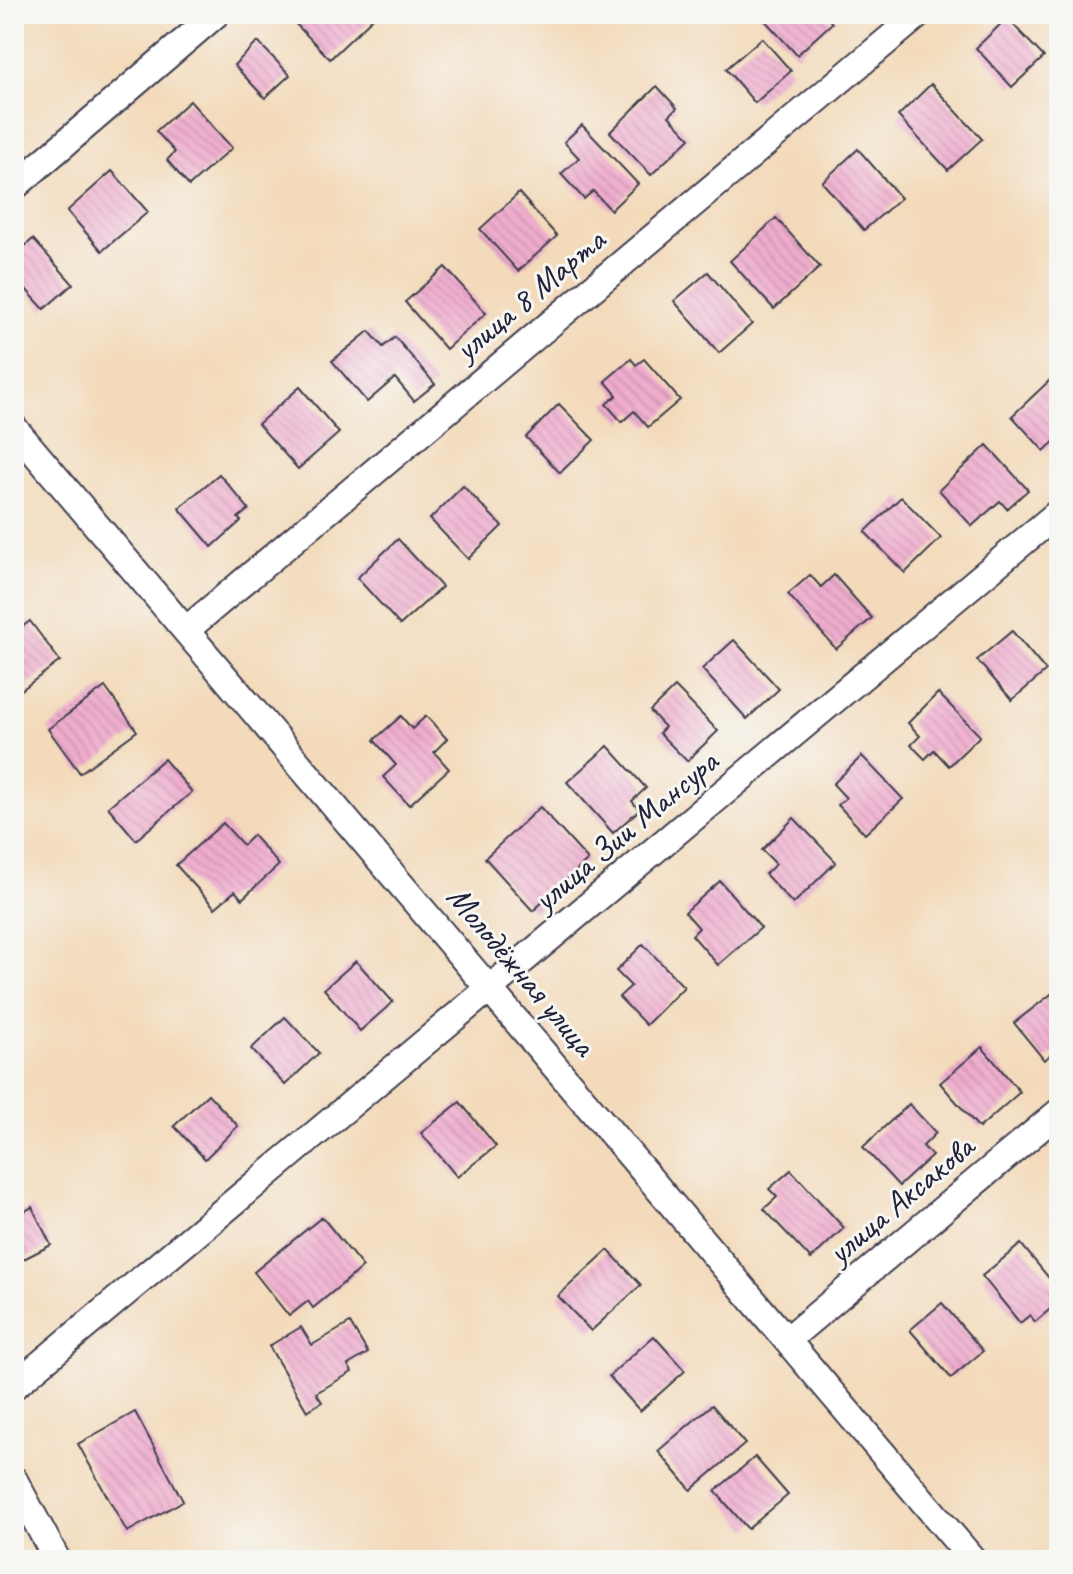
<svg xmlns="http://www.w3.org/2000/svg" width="1073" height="1574" font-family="Caveat,sans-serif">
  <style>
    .building { fill: url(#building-back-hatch) }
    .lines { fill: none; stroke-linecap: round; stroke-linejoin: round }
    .minor-casing { stroke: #413e4e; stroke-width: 30 }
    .minor { stroke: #fff; stroke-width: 26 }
    .labels { text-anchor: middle; stroke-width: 6; stroke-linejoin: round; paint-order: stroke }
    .street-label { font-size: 34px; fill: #22223b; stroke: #f6f6f2 }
  </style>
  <defs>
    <pattern id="building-back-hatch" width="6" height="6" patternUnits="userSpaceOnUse" patternTransform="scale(2)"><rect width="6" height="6" fill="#efaccd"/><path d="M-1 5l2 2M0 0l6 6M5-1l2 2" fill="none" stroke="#cd94b1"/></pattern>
  </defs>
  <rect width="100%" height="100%" fill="#f6f6f2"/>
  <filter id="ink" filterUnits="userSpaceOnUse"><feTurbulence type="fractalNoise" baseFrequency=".0125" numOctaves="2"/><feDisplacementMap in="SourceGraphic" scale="16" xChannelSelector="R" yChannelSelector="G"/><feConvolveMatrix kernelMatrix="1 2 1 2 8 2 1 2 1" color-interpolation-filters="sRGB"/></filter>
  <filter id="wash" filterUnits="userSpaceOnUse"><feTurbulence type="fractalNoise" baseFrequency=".006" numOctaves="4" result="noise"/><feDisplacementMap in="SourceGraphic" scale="32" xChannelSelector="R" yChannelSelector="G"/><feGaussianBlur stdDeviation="1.8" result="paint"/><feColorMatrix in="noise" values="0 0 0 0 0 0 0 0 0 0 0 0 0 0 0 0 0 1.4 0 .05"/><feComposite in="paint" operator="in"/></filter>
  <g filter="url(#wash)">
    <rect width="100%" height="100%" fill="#f3daba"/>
    <g id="blocks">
      <g class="building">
        <path d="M 296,14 L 373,14 L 375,16 L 330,59 L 291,19 Z"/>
        <path d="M 759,14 L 824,14 L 832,23 L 797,55 Z"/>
        <path d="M 1007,18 L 1044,57 L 1012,87 L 976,48 Z"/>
        <path d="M 762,38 L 791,71 L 755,103 L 726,69 Z"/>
        <path d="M 258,42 L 290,75 L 265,98 L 234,65 Z"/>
        <path d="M 931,84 L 982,139 L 948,170 L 898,116 Z"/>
        <path d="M 657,86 L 677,108 L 669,116 L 690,138 L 651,175 L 610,132 Z"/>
        <path d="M 190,101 L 232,148 L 189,186 L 167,160 L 175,152 L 156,131 Z"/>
        <path d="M 582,125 L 638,184 L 611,210 L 593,191 L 584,199 L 561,174 L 579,158 L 564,142 Z"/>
        <path d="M 858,149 L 901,198 L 864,230 L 822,182 Z"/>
        <path d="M 112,171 L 148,212 L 102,251 L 67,211 Z"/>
        <path d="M 519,193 L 557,236 L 518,271 L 480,229 Z"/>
        <path d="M 776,218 L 820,267 L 774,309 L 730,261 Z"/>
        <path d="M 33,239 L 73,284 L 44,309 L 14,276 L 14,256 Z"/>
        <path d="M 445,267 L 486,313 L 446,349 L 405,302 Z"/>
        <path d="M 708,272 L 752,324 L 719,353 L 674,301 Z"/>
        <path d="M 369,331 L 383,347 L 395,337 L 435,384 L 414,401 L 395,378 L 367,402 L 332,361 Z"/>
        <path d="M 631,359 L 636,365 L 644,359 L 680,400 L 648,427 L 634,411 L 622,422 L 606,404 L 617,395 L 605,381 Z"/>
        <path d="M 1050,380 L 1059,390 L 1059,437 L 1044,451 L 1012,416 Z"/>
        <path d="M 300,387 L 339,433 L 298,469 L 258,424 Z"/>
        <path d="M 559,404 L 594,440 L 560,473 L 526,437 Z"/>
        <path d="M 987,445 L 1028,490 L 1007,509 L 1000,501 L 972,526 L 939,490 Z"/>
        <path d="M 219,474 L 249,509 L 238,518 L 241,521 L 212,547 L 179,508 Z"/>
        <path d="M 463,486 L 502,526 L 468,559 L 430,519 Z"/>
        <path d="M 901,497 L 941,538 L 905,573 L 865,532 Z"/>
        <path d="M 398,539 L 442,587 L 400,625 L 357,578 Z"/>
        <path d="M 810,575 L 821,587 L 834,575 L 872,618 L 836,649 L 788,594 Z"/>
        <path d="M 30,621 L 60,661 L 16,694 L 14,633 Z"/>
        <path d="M 1012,631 L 1046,671 L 1012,700 L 977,660 Z"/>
        <path d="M 734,640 L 779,689 L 747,719 L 702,669 Z"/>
        <path d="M 105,687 L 137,731 L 80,773 L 48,729 Z"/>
        <path d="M 675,687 L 718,731 L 687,761 L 659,733 L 665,727 L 650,711 Z"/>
        <path d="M 938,693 L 980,736 L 949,766 L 934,750 L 925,759 L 911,745 L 920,736 L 908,723 Z"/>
        <path d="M 401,716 L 412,729 L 426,716 L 447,739 L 434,752 L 449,769 L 409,805 L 383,777 L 396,765 L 374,740 Z"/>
        <path d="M 608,746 L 646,788 L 632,801 L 639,810 L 613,833 L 567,782 Z"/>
        <path d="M 862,756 L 903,799 L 865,834 L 838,805 L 846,798 L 833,784 Z"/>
        <path d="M 164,759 L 192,792 L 136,840 L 108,807 Z"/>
        <path d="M 540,807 L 588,860 L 533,911 L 485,858 Z"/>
        <path d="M 794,818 L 836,862 L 793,904 L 765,874 L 776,864 L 762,850 Z"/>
        <path d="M 223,823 L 243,845 L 253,835 L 279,865 L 242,899 L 235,891 L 215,908 L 176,865 Z"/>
        <path d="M 720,881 L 761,928 L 718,965 L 692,935 L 699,928 L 685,912 Z"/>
        <path d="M 643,944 L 684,987 L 646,1025 L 619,997 L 631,986 L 616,971 Z"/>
        <path d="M 356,961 L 393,1002 L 360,1031 L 324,989 Z"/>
        <path d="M 1059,988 L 1059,1049 L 1044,1060 L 1014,1023 Z"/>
        <path d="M 285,1017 L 319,1053 L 285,1085 L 251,1049 Z"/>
        <path d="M 982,1047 L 1020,1092 L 979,1128 L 940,1083 Z"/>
        <path d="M 208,1094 L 238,1126 L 205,1159 L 174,1126 Z"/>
        <path d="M 460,1102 L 496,1146 L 457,1177 L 421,1133 Z"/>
        <path d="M 909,1104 L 936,1133 L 923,1146 L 932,1156 L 899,1186 L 863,1147 Z"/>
        <path d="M 791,1170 L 844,1228 L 811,1259 L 764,1209 L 777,1197 L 769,1189 Z"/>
        <path d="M 14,1197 L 22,1213 L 32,1207 L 51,1245 L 14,1264 Z"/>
        <path d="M 322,1217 L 363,1267 L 313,1308 L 308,1301 L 289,1316 L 254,1272 Z"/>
        <path d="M 1021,1244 L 1058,1289 L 1050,1296 L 1056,1304 L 1035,1322 L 1030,1315 L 1020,1323 L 982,1276 Z"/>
        <path d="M 608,1250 L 641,1285 L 591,1331 L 558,1296 Z"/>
        <path d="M 942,1303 L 983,1351 L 951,1378 L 910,1330 Z"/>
        <path d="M 350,1323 L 368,1353 L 348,1365 L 352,1372 L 316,1393 L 322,1402 L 307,1411 L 269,1346 L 301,1327 L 312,1345 Z"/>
        <path d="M 654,1336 L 685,1371 L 640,1411 L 609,1376 Z"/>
        <path d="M 712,1405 L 745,1444 L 691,1490 L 658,1451 Z"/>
        <path d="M 135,1412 L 183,1501 L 127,1532 L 78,1444 Z"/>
        <path d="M 755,1457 L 788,1495 L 748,1529 L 715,1491 Z"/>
      </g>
    </g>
  </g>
  <g filter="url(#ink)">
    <use href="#blocks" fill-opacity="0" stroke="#413e4e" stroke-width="2"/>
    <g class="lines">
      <defs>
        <g id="minor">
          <path d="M 14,187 L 216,14"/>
          <path d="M 14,428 L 973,1560"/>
          <path d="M 186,630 L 919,14"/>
          <path d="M 787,1340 L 1059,1112"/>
          <path d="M 14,1386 L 1059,512"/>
          <path d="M 14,1480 L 57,1560"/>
        </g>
      </defs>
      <use href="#minor" class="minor-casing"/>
      <use href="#minor" class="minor"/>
    </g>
  </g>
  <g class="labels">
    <g class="street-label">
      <text transform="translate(529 294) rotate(-40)" y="12">улица 8 Марта</text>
      <text transform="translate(625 830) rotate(-40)" y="12">улица Зии Мансура</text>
      <text transform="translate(522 970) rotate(50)" y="12">Молодёжная улица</text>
      <text transform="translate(900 1199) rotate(-40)" y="12">улица Аксакова</text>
    </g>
  </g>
  <rect width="1073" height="1574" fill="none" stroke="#f6f6f2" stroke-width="48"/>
</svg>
